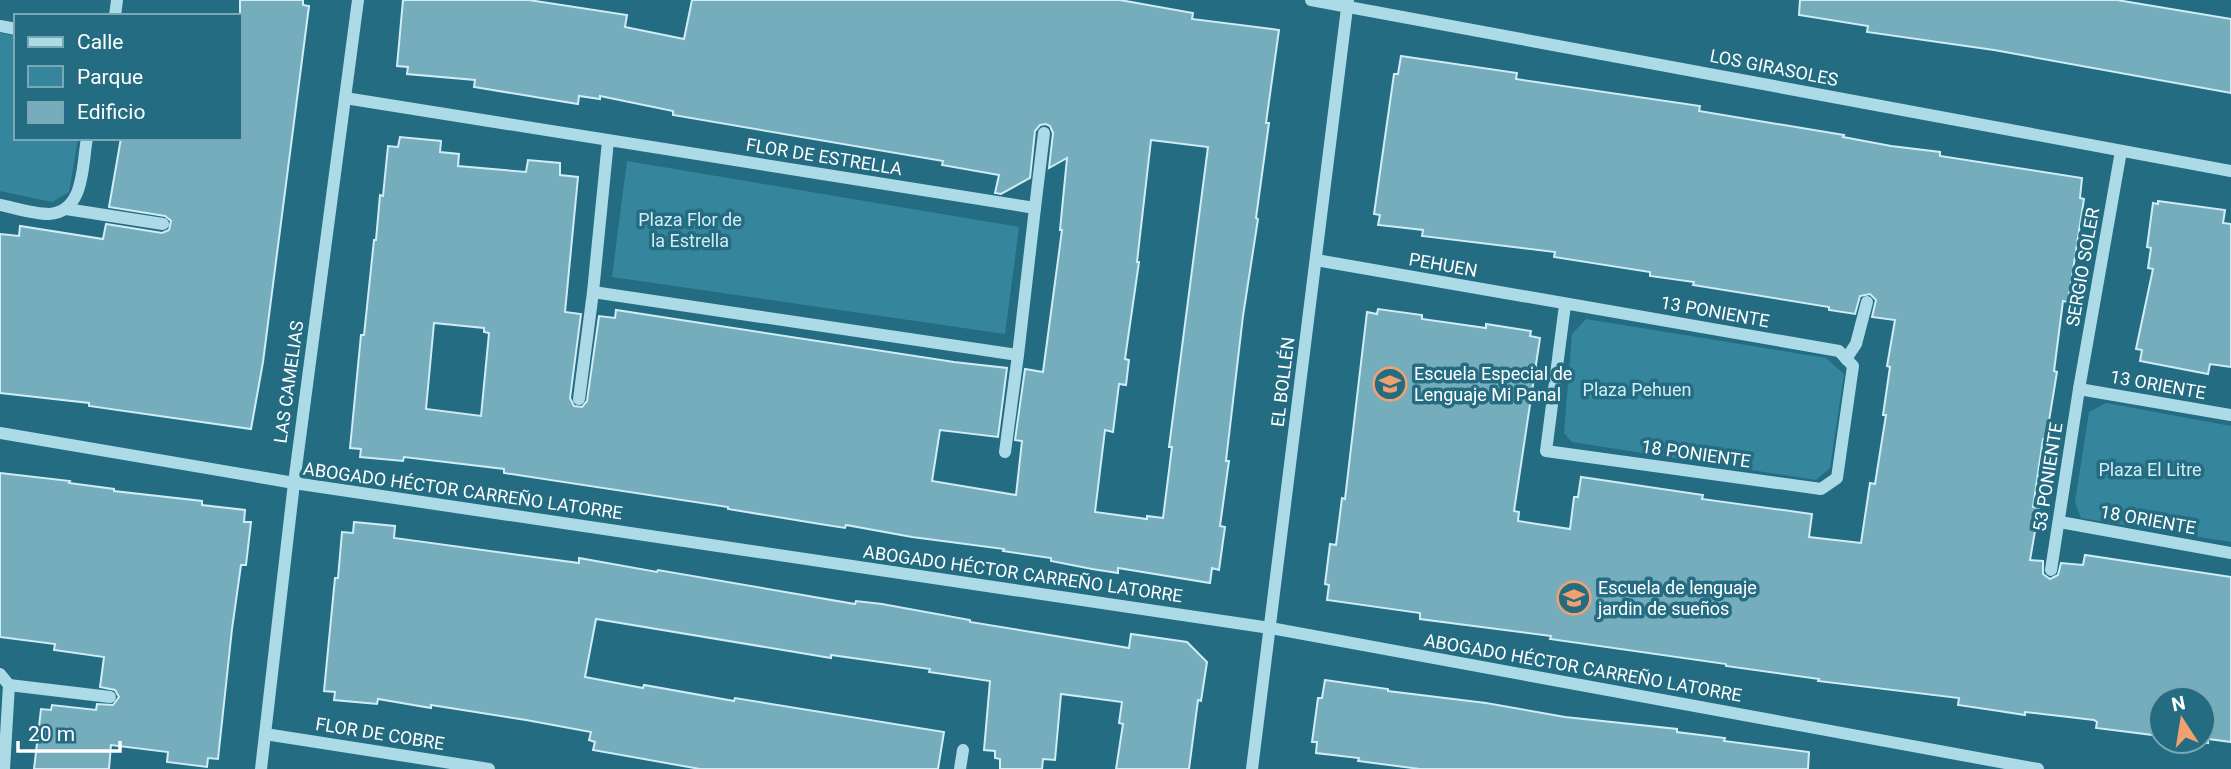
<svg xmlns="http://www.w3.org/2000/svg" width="2231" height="769" font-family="Roboto,sans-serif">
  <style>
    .green { fill: #35869d }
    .building { fill: #76adbd; stroke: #d0edf5; stroke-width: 2; fill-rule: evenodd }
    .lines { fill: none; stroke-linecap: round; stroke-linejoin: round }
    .minor { stroke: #acdae7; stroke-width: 12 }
    .labels { text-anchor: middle; stroke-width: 7; stroke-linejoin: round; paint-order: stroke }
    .street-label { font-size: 18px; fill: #fff; stroke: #246c82 }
    .park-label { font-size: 18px; fill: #d0edf5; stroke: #246c82 }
    .poi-label { font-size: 18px; fill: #fff; stroke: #246c82; text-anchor: start }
  </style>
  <rect width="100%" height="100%" fill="#246c82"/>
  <g class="green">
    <path d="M 0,33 L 16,36 L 16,138 L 78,138 L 69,192 L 52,202 L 0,191 Z"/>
    <path d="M 627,161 L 1019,227 L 1005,334 L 612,277 Z"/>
    <path d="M 1586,319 L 1826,358 L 1844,374 L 1830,468 L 1816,480 L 1572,442 L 1564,433 L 1572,334 Z"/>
    <path d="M 2106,403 L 2231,426 L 2231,542 L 2081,518 L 2075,502 L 2089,412 Z"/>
  </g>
  <g class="building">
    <path d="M 240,0 L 303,0 L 303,5 L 309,6 L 263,362 L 251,429 L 89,406 L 89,403 L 0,393 L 0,234 L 19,236 L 20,226 L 103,239 L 106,224 L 162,233 L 169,230 L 171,221 L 165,216 L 109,207 L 121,138 L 240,138 Z"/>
    <path d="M 403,0 L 529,0 L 627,15 L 625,27 L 684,39 L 692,0 L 1120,0 L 1193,13 L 1192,19 L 1279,30 L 1266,123 L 1269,123 L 1256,218 L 1258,219 L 1243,316 L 1226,461 L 1229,461 L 1220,526 L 1225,527 L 1219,570 L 1212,568 L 1210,583 L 1118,568 L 1118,573 L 1092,569 L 1051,561 L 1051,558 L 1003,551 L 1004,549 L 912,537 L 846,525 L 845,528 L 820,524 L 728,509 L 728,507 L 504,473 L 504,469 L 404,457 L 403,461 L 360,457 L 361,449 L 350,448 L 361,335 L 364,335 L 374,240 L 376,240 L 380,195 L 383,196 L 388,146 L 398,147 L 400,137 L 441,141 L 440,152 L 459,154 L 458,166 L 526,172 L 528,160 L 560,163 L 560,175 L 578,177 L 565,312 L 581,314 L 570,398 L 574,406 L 582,407 L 587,401 L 599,316 L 615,318 L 616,310 L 954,362 L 1007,368 L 998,437 L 940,430 L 932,481 L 1016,495 L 1022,441 L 1015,440 L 1025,369 L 1043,372 L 1062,230 L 1060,230 L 1067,158 L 1049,168 L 1053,133 L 1050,126 L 1046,124 L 1040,125 L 1035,131 L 1030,178 L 1001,194 L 995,193 L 999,175 L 942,165 L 943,161 L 673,115 L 673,111 L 600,96 L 600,99 L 579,96 L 578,104 L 474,87 L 475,80 L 407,74 L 408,67 L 397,66 ZM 1151,140 L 1208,147 L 1169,447 L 1172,447 L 1163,518 L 1147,516 L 1147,519 L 1095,512 L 1105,430 L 1113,432 L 1119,384 L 1126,385 L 1129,360 L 1125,359 L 1139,262 L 1137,262 ZM 434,323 L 484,328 L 484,332 L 489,333 L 481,416 L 426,409 Z"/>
    <path d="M 1800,0 L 2117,0 L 2231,19 L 2231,93 L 1994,50 L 1867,32 L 1868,26 L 1799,15 Z"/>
    <path d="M 1401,56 L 1517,73 L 1516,79 L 1700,106 L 1699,111 L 1844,135 L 1843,137 L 1891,146 L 1940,152 L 1940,156 L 2082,178 L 2080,198 L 2084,199 L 2068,302 L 2063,301 L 2054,371 L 2057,372 L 2046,439 L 2043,439 L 2033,507 L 2039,508 L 2030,560 L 2043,561 L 2043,574 L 2050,579 L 2058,575 L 2061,563 L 2083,565 L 2085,555 L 2231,577 L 2231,742 L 2208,739 L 2208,743 L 2196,741 L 2203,741 L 2203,699 L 2161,699 L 2161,736 L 2096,728 L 2097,722 L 2094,720 L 2025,712 L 2025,715 L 1999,711 L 1958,705 L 1959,698 L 1818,681 L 1819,679 L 1726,666 L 1726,664 L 1550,639 L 1551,636 L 1420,619 L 1420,613 L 1327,600 L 1329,585 L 1325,584 L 1330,544 L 1336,545 L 1342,498 L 1345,499 L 1367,312 L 1377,314 L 1378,309 L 1422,315 L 1422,319 L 1486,328 L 1486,324 L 1531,331 L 1530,336 L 1540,338 L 1514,511 L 1519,512 L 1518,521 L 1570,529 L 1574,497 L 1578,497 L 1581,477 L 1703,495 L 1702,499 L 1812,514 L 1809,537 L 1861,543 L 1870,483 L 1875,484 L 1886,415 L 1883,415 L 1890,367 L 1887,366 L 1895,320 L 1872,317 L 1876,300 L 1870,294 L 1860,296 L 1855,314 L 1829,310 L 1829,307 L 1693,285 L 1694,282 L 1650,276 L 1650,272 L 1554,257 L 1555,252 L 1422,236 L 1423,230 L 1378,225 L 1380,215 L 1374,214 L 1394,74 L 1398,74 Z"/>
    <path d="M 2158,201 L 2225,210 L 2223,223 L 2231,224 L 2231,367 L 2210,364 L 2208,374 L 2140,361 L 2142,350 L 2136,349 L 2153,269 L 2148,268 L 2151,248 L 2147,247 L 2153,203 L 2158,204 Z"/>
    <path d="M 0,473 L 70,481 L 69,483 L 114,489 L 114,491 L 202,501 L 202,505 L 245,510 L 244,522 L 251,522 L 246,565 L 241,565 L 232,629 L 218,759 L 208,758 L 207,767 L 167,762 L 168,752 L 111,745 L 109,769 L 34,769 L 41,709 L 51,710 L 52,705 L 96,710 L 97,704 L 113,705 L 119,697 L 115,690 L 100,687 L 104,657 L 54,650 L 55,644 L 0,637 Z"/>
    <path d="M 354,522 L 395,526 L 394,538 L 579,563 L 579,558 L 657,572 L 658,570 L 855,604 L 856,601 L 882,604 L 970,620 L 970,622 L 1129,648 L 1131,634 L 1187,642 L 1207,662 L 1201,701 L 1198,700 L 1189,769 L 1116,769 L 1123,724 L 1119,723 L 1122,702 L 1061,694 L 1055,760 L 1043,759 L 1042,769 L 1000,769 L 1000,759 L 995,758 L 995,751 L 984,750 L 990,681 L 929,672 L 930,669 L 831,655 L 831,658 L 596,619 L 585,677 L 643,688 L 644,685 L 734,701 L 735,698 L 944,732 L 938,769 L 700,769 L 593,750 L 595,742 L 589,740 L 591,732 L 526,720 L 431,705 L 431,708 L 378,699 L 377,704 L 334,700 L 335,692 L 324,691 L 335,578 L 338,578 L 342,532 L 353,533 Z"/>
    <path d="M 1325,680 L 1388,689 L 1388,691 L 1486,703 L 1565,717 L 1677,729 L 1677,732 L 1725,738 L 1724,741 L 1809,752 L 1808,769 L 1420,769 L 1358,761 L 1359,758 L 1316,753 L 1317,742 L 1312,742 L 1318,698 L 1322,698 Z"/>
  </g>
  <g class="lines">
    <g class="minor">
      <path d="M 1311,0 L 2231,171"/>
      <path d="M 115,16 L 117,0"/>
      <path d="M 0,26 L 16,29"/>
      <path d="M 345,98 L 1035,208 L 1018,355 L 593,292 L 608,141"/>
      <path d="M 0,205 C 15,208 34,214 49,214 C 85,212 82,165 87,138"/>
      <path d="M 1035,208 L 1044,133"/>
      <path d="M 66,209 L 163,224"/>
      <path d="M 1316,260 L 1839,351 L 1853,366 L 1837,478 L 1821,489 L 1546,451 L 1565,305"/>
      <path d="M 1846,359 L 1856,344 L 1867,302"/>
      <path d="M 2079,389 L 2231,415"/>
      <path d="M 579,399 L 593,292"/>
      <path d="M 0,433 L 294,483 L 1270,628 L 2038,769"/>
      <path d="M 1005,452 L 1018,355"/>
      <path d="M 2060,522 L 2231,553"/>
      <path d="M 2051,570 L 2079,389 L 2121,151"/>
      <path d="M 0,674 L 9,685 L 4,769"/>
      <path d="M 9,685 L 110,697"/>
      <path d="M 265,734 L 489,769"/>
      <path d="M 261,769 L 294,483 L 358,0"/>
      <path d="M 960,769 L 963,750"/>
      <path d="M 1252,769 L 1348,0"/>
    </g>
  </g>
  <defs>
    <symbol id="school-ring" viewBox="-11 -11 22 22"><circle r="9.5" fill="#246c82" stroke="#f1a170" stroke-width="1.5"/><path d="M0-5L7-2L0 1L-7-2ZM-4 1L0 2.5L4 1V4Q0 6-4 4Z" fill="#f1a170"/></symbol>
  </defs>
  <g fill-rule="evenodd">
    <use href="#school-ring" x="1371" y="365" width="38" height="38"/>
    <use href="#school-ring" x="1555" y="579" width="38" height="38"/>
  </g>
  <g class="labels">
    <g class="street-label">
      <text transform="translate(1774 68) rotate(11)" y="6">LOS GIRASOLES</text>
      <text transform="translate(824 157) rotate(9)" y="6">FLOR DE ESTRELLA</text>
      <text transform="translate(1443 265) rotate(10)" y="6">PEHUEN</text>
      <text transform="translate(2083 267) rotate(-80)" y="6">SERGIO SOLER</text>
      <text transform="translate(1715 312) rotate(10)" y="6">13 PONIENTE</text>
      <text transform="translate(289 382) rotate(-82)" y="6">LAS CAMELIAS</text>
      <text transform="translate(1283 382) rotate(-83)" y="6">EL BOLLÉN</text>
      <text transform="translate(2158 385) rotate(10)" y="6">13 ORIENTE</text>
      <text transform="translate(1696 454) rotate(8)" y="6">18 PONIENTE</text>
      <text transform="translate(2048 477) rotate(-81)" y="6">53 PONIENTE</text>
      <text transform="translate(463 491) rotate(8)" y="6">ABOGADO HÉCTOR CARREÑO LATORRE</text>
      <text transform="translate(2148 520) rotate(10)" y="6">18 ORIENTE</text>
      <text transform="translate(1023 574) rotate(8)" y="6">ABOGADO HÉCTOR CARREÑO LATORRE</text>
      <text transform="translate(1583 668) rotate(10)" y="6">ABOGADO HÉCTOR CARREÑO LATORRE</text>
      <text transform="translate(380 734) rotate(9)" y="6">FLOR DE COBRE</text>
    </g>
    <g class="park-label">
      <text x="690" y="226">Plaza Flor de<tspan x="690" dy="21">la Estrella</tspan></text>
      <text x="1637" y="396">Plaza Pehuen</text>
      <text x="2150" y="476">Plaza El Litre</text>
    </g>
    <g class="poi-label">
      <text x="1414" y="380">Escuela Especial de<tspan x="1414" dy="21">Lenguaje Mi Panal</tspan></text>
      <text x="1598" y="594">Escuela de lenguaje<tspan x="1598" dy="21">jardin de sueños</tspan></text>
    </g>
  </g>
  <rect x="14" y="14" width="228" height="126" fill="#246c82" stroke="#7ca7b4" stroke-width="2"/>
  <rect x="28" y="37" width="35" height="10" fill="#acdae7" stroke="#7ca7b4" stroke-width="2"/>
  <text x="77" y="49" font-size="21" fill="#ffffff">Calle</text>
  <rect x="28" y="66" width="35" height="21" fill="#35869d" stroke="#7ca7b4" stroke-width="2"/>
  <text x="77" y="84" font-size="21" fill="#ffffff">Parque</text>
  <rect x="28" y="102" width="35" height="21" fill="#76adbd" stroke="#7ca7b4" stroke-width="2"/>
  <text x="77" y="119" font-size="21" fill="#ffffff">Edificio</text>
  <g transform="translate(2182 720) rotate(348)"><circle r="33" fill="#246c82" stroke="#7ca7b4" stroke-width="2"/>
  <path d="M0-5L12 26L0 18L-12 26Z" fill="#f1a170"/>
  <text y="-10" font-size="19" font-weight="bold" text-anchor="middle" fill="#ffffff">N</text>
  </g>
  <path d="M18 741v10h102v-10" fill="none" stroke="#ffffff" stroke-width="3.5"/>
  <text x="28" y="741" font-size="21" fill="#ffffff" stroke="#246c82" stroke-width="5" paint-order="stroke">20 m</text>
</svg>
